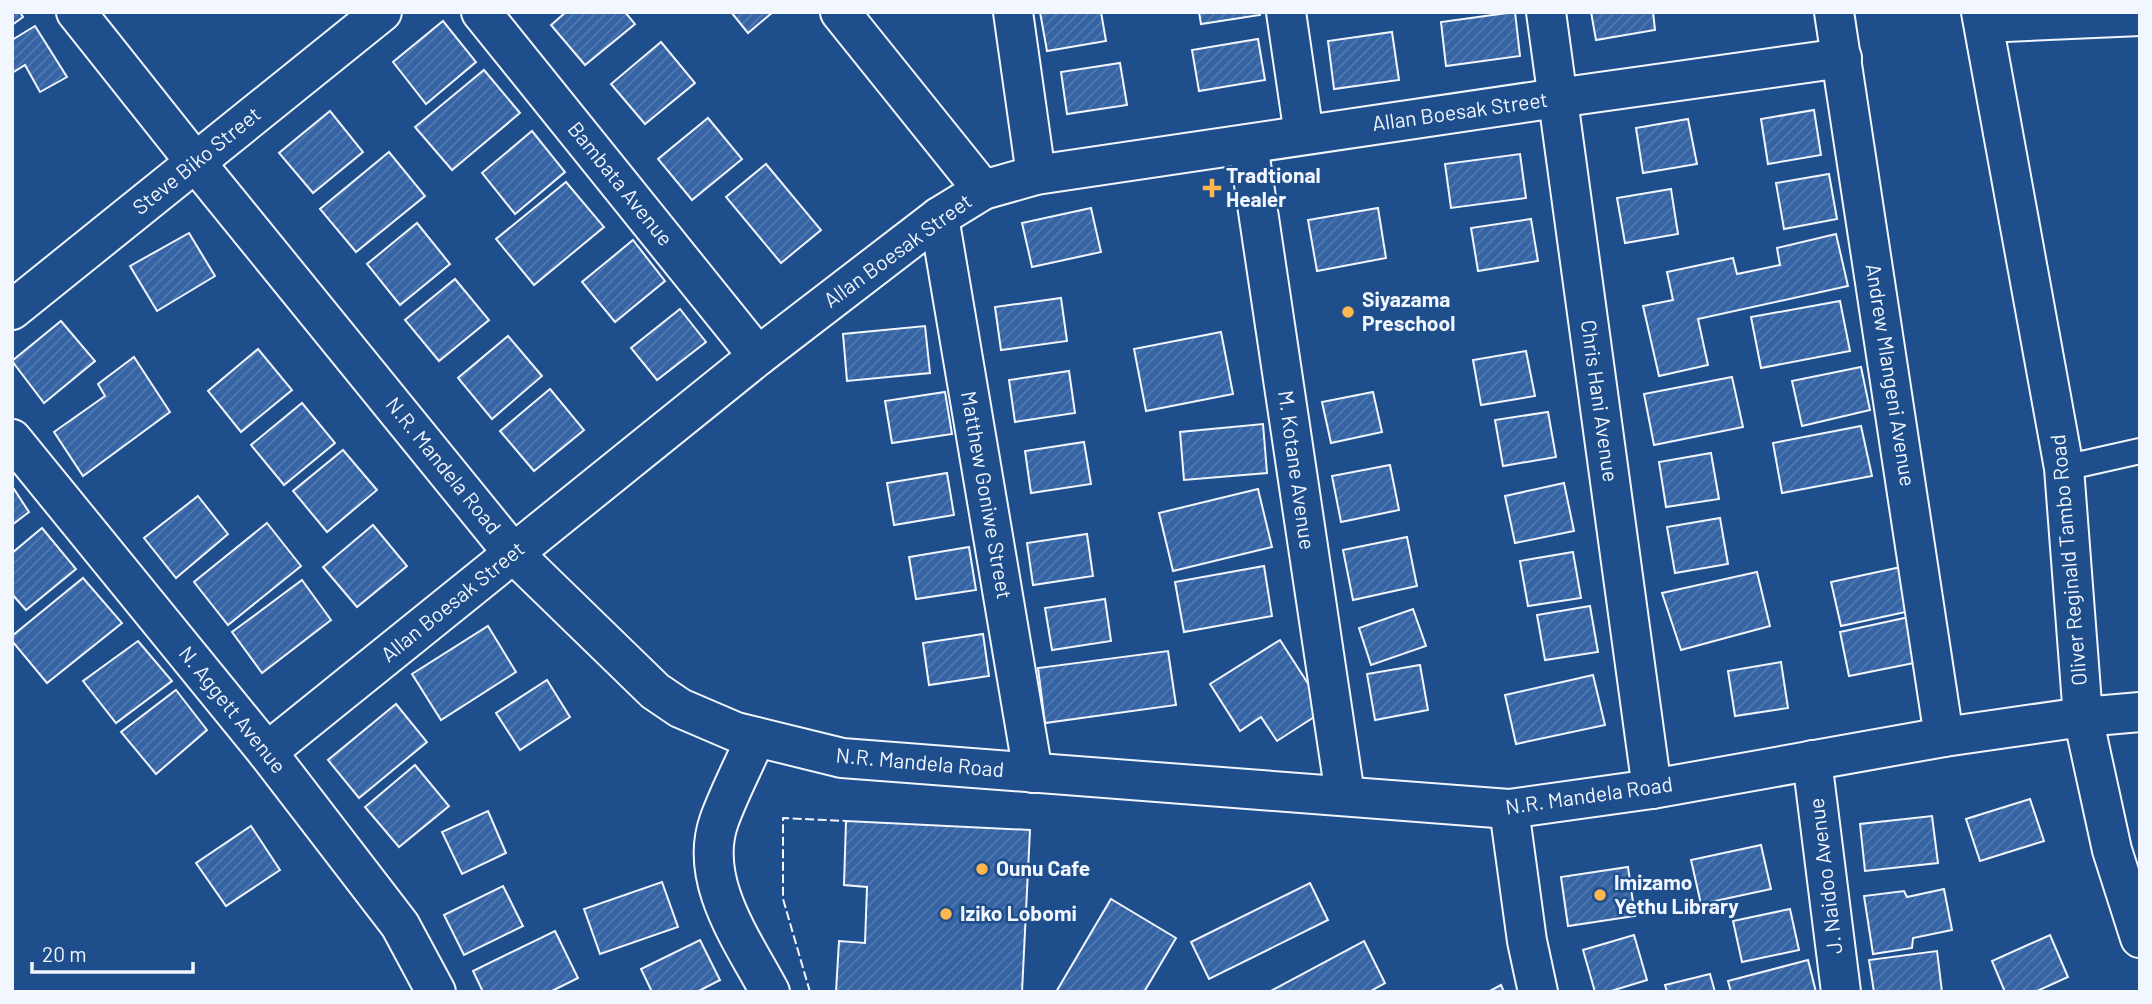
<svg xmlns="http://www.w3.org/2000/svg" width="2152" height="1004" font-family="Barlow,sans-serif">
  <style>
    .building { fill: url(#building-hatch); stroke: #f2f6ff; stroke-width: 2 }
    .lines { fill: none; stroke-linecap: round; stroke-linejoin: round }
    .lane-casing { stroke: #f2f6ff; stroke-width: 28 }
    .street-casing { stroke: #f2f6ff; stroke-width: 42 }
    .lane { stroke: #1f4e8c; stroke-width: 24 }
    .street { stroke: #1f4e8c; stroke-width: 38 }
    .fence { stroke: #f2f6ff; stroke-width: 2; stroke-dasharray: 9 3.5; stroke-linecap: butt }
    .poi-dot { fill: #ffb74d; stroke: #1f4e8c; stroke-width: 2.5 }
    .labels { text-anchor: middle; stroke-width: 5; stroke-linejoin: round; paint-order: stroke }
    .street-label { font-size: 21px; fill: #f2f6ff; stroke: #1f4e8c }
    .poi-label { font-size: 21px; font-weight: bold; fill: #f2f6ff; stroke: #1f4e8c; text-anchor: start }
  </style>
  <defs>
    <pattern id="building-hatch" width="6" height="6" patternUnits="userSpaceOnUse" patternTransform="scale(1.75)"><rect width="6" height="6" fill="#3563a3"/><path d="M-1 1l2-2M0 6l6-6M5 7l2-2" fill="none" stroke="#537ab1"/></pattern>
  </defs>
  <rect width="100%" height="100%" fill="#1f4e8c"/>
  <g class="building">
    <path d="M 12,12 L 20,12 L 23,17 L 12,25 Z"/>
    <path d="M 566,12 L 625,12 L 635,24 L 585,65 L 551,25 Z"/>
    <path d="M 731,12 L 773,12 L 748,33 Z"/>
    <path d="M 1040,12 L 1101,12 L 1106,41 L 1047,51 Z"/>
    <path d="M 1199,12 L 1260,12 L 1260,15 L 1201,24 Z"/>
    <path d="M 1515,12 L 1520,56 L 1446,66 L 1441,22 Z"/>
    <path d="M 1591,12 L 1653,12 L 1655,30 L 1596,40 Z"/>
    <path d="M 443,21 L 476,62 L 426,104 L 393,62 Z"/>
    <path d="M 35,26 L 67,77 L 40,92 L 25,65 L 12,73 L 12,40 Z"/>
    <path d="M 1392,32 L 1399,80 L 1334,89 L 1328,41 Z"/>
    <path d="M 1258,39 L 1265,80 L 1199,91 L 1192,50 Z"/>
    <path d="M 661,42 L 695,83 L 645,124 L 611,84 Z"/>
    <path d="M 1120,63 L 1127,105 L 1067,114 L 1061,72 Z"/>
    <path d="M 484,70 L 520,113 L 452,170 L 415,127 Z"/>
    <path d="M 1814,110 L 1821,155 L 1768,164 L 1761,119 Z"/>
    <path d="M 330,111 L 363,152 L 313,193 L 279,153 Z"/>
    <path d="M 708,118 L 742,159 L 692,200 L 658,159 Z"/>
    <path d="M 1688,119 L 1697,164 L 1643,173 L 1636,128 Z"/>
    <path d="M 532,131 L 565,172 L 515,214 L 482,173 Z"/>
    <path d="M 389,152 L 425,196 L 356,252 L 320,209 Z"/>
    <path d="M 1520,154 L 1526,198 L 1451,208 L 1445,164 Z"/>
    <path d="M 766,164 L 821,230 L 781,263 L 726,197 Z"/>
    <path d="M 1829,174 L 1837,219 L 1784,229 L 1776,183 Z"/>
    <path d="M 566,182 L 604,227 L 534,285 L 496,239 Z"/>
    <path d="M 1671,189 L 1678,234 L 1625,243 L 1617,198 Z"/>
    <path d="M 1091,208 L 1101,252 L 1032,267 L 1022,223 Z"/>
    <path d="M 1378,208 L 1386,258 L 1317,271 L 1308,220 Z"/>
    <path d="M 1531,219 L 1538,261 L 1478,271 L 1471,228 Z"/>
    <path d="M 417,223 L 450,264 L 400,305 L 367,264 Z"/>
    <path d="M 189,233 L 215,276 L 157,311 L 130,266 Z"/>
    <path d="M 1836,234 L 1848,286 L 1698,319 L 1708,365 L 1659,376 L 1643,306 L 1673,300 L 1667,272 L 1733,258 L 1737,274 L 1780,265 L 1777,248 Z"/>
    <path d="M 633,240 L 665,281 L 615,322 L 582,282 Z"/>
    <path d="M 455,279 L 489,320 L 439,361 L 405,320 Z"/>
    <path d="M 1061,298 L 1067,341 L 1001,350 L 995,307 Z"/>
    <path d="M 1840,301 L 1850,351 L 1761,368 L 1751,317 Z"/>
    <path d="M 680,309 L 706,342 L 657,380 L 631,348 Z"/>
    <path d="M 61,321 L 95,361 L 44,403 L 12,361 Z"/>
    <path d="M 925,326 L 930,373 L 847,381 L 843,334 Z"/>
    <path d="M 1221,332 L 1233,394 L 1146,411 L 1134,349 Z"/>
    <path d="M 508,336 L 542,376 L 492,419 L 458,378 Z"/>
    <path d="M 258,349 L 292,390 L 241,432 L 208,391 Z"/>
    <path d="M 1526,351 L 1535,396 L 1481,405 L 1473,360 Z"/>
    <path d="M 134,357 L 170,412 L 83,476 L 54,432 L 105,396 L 98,384 Z"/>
    <path d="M 1861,367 L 1870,410 L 1802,426 L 1792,381 Z"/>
    <path d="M 1069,371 L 1075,413 L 1015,422 L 1009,380 Z"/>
    <path d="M 1732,377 L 1743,427 L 1654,445 L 1644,394 Z"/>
    <path d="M 550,389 L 584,430 L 534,471 L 500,431 Z"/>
    <path d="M 945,392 L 952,434 L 892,443 L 885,401 Z"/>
    <path d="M 1373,392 L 1382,432 L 1331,443 L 1322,402 Z"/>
    <path d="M 302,403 L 335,443 L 284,485 L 251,445 Z"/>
    <path d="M 1548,412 L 1556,457 L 1503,466 L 1495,420 Z"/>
    <path d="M 1263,424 L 1267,473 L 1184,480 L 1180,432 Z"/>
    <path d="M 1861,426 L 1872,476 L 1782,493 L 1773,443 Z"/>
    <path d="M 1084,442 L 1091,484 L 1031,493 L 1025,451 Z"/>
    <path d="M 343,450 L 377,490 L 327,532 L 293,491 Z"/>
    <path d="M 1711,453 L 1719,499 L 1666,507 L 1659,462 Z"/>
    <path d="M 1390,465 L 1399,510 L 1341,522 L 1332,476 Z"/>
    <path d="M 947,473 L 954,515 L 894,525 L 887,483 Z"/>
    <path d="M 1564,483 L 1574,531 L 1515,543 L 1505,496 Z"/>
    <path d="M 12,486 L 29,512 L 12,525 Z"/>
    <path d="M 1258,489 L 1272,547 L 1173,571 L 1159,513 Z"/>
    <path d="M 198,496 L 228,534 L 176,578 L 144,538 Z"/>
    <path d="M 1720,518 L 1728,564 L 1675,573 L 1667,527 Z"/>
    <path d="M 267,523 L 301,566 L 228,625 L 194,582 Z"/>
    <path d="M 373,525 L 407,566 L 357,607 L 323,567 Z"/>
    <path d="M 42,528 L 76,569 L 26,610 L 12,594 L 12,553 Z"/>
    <path d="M 1087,534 L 1093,576 L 1033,585 L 1027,543 Z"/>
    <path d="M 1407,537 L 1417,586 L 1353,600 L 1343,550 Z"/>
    <path d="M 969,547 L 976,590 L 916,599 L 909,557 Z"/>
    <path d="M 1573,552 L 1581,598 L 1528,606 L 1520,561 Z"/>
    <path d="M 1264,566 L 1272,616 L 1184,632 L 1175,582 Z"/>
    <path d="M 1901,567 L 1910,611 L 1841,626 L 1831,582 Z"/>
    <path d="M 1757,572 L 1770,626 L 1681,650 L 1662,593 Z"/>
    <path d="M 83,578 L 122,623 L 47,683 L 12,641 L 12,636 Z"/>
    <path d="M 302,580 L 331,620 L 262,673 L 232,632 Z"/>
    <path d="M 1105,599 L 1111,641 L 1052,650 L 1045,608 Z"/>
    <path d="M 1590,606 L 1598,652 L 1545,660 L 1537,615 Z"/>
    <path d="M 1413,609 L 1426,646 L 1371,665 L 1359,628 Z"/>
    <path d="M 1909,617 L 1919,662 L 1849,676 L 1840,632 Z"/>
    <path d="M 488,626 L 516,672 L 441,720 L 412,674 Z"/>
    <path d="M 983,634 L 989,676 L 929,685 L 923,643 Z"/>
    <path d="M 1280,640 L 1325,710 L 1277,741 L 1261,717 L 1240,731 L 1210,684 Z"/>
    <path d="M 138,641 L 172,681 L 116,723 L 83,681 Z"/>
    <path d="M 1168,651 L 1176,705 L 1045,723 L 1038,668 Z"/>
    <path d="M 1781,662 L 1788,708 L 1735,716 L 1728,671 Z"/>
    <path d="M 1420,665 L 1428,710 L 1375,720 L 1367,674 Z"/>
    <path d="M 1593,675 L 1605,725 L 1516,744 L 1505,695 Z"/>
    <path d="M 547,680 L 570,717 L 520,750 L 496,713 Z"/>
    <path d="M 176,690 L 207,730 L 156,774 L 121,732 Z"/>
    <path d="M 396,704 L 427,742 L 359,798 L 328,760 Z"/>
    <path d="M 415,765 L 449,806 L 399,847 L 365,807 Z"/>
    <path d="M 2030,799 L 2044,841 L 1980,861 L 1966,819 Z"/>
    <path d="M 488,811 L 506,853 L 462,874 L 442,832 Z"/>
    <path d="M 1932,816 L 1938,863 L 1865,871 L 1860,824 Z"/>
    <path d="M 846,821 L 1030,830 L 1022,992 L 836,992 L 839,941 L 865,943 L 867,887 L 844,885 Z"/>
    <path d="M 251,826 L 280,870 L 226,906 L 196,863 Z"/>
    <path d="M 1761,845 L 1771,889 L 1701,904 L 1691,860 Z"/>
    <path d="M 1628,867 L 1635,916 L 1568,926 L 1561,877 Z"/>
    <path d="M 662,882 L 678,927 L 600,954 L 584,909 Z"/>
    <path d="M 1310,883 L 1328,920 L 1209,979 L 1191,942 Z"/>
    <path d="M 503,886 L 523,926 L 464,955 L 444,915 Z"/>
    <path d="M 1944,889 L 1952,930 L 1913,938 L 1912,948 L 1873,954 L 1864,896 L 1904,891 L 1907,897 Z"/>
    <path d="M 1111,899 L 1176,938 L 1144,992 L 1056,992 Z"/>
    <path d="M 1790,909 L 1799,950 L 1742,962 L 1733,921 Z"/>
    <path d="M 555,931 L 578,978 L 550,992 L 483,992 L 473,971 Z"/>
    <path d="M 1634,935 L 1647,980 L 1608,992 L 1595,992 L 1583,950 Z"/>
    <path d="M 2050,935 L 2068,977 L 2035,992 L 2005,992 L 1992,961 Z"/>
    <path d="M 700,940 L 720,980 L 697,992 L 652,992 L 641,969 Z"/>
    <path d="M 1364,941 L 1385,983 L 1369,992 L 1269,992 Z"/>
    <path d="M 1937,951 L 1942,992 L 1874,992 L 1869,960 Z"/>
    <path d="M 1808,960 L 1816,992 L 1731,992 L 1728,981 Z"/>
    <path d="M 1710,974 L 1715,992 L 1667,992 L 1665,985 Z"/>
    <path d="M 1501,985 L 1504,992 L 1488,992 Z"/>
  </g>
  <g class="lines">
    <defs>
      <path id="lane" d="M 2064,468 L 2140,451"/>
      <g id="street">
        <path d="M 76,12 L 196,163 L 513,553 L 655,691 L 680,708 L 736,732 L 842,758 L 1509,809 L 1652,789 L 1944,737 L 2083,717 L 2140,712"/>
        <path d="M 481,12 L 758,356"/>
        <path d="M 840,12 L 983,190"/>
        <path d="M 1013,12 L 1036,175"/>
        <path d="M 1286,12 L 1304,135"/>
        <path d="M 1546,12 L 1652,789"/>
        <path d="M 1834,12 L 1944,737"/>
        <path d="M 1981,12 L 2064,468 L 2083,717 L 2112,850 L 2140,938"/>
        <path d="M 1984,23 L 2140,16"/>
        <path d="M 1248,144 L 1345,795"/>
        <path d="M 939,217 L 1033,773"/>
        <path d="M 12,310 L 382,12"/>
        <path d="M 12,439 L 267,752 L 400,925 L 436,992"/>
        <path d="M 756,737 C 744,765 729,793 719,821 C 698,881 743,941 770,992"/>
        <path d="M 267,752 L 758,356 L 939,217 L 983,190 L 1036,175 L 1557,98 L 1842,58"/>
        <path d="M 1812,760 L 1841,992"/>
        <path d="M 1509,809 L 1527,941 L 1538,992"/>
      </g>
    </defs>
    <use href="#lane" class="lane-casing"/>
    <use href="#street" class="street-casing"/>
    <use href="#lane" class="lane"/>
    <use href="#street" class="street"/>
    <path class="fence" d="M 810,992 L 783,899 L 783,818 L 846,821"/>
  </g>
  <g class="poi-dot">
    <path d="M1208.5 177.5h7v7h7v7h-7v7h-7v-7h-7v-7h7z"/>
    <circle cx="1348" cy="312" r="7"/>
    <circle cx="982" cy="869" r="7"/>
    <circle cx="1600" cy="895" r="7"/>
    <circle cx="946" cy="914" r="7"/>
  </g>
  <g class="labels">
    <g class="street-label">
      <text transform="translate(1460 112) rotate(-8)" y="7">Allan Boesak Street</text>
      <text transform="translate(197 161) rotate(-39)" y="7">Steve Biko Street</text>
      <text transform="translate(620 184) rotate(51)" y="7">Bambata Avenue</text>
      <text transform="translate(898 251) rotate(-36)" y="7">Allan Boesak Street</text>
      <text transform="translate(1890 375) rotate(81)" y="7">Andrew Mlangeni Avenue</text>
      <text transform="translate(1599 401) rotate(82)" y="7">Chris Hani Avenue</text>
      <text transform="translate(443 466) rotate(51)" y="7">N.R. Mandela Road</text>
      <text transform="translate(1296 470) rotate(82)" y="7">M. Kotane Avenue</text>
      <text transform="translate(986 495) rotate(80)" y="7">Matthew Goniwe Street</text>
      <text transform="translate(2069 560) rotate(-95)" y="7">Oliver Reginald Tambo Road</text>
      <text transform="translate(453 602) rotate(-39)" y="7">Allan Boesak Street</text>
      <text transform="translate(232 710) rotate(51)" y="7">N. Aggett Avenue</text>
      <text transform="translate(920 763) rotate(5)" y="7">N.R. Mandela Road</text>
      <text transform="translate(1589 796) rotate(-8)" y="7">N.R. Mandela Road</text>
      <text transform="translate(1826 876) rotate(-97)" y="7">J. Naidoo Avenue</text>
    </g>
    <g class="poi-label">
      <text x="1226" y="183">Tradtional<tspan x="1226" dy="24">Healer</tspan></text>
      <text x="1362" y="307">Siyazama<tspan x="1362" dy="24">Preschool</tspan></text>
      <text x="996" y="876">Ounu Cafe</text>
      <text x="1614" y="890">Imizamo<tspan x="1614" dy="24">Yethu Library</tspan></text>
      <text x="960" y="921">Iziko Lobomi</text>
    </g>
  </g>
  <rect width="2152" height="1004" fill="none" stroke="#f2f6ff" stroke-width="28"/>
  <path d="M32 962v10h161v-10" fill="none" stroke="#f2f6ff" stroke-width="3.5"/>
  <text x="42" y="962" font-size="21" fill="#f2f6ff" stroke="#1f4e8c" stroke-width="5" paint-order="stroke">20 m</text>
</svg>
